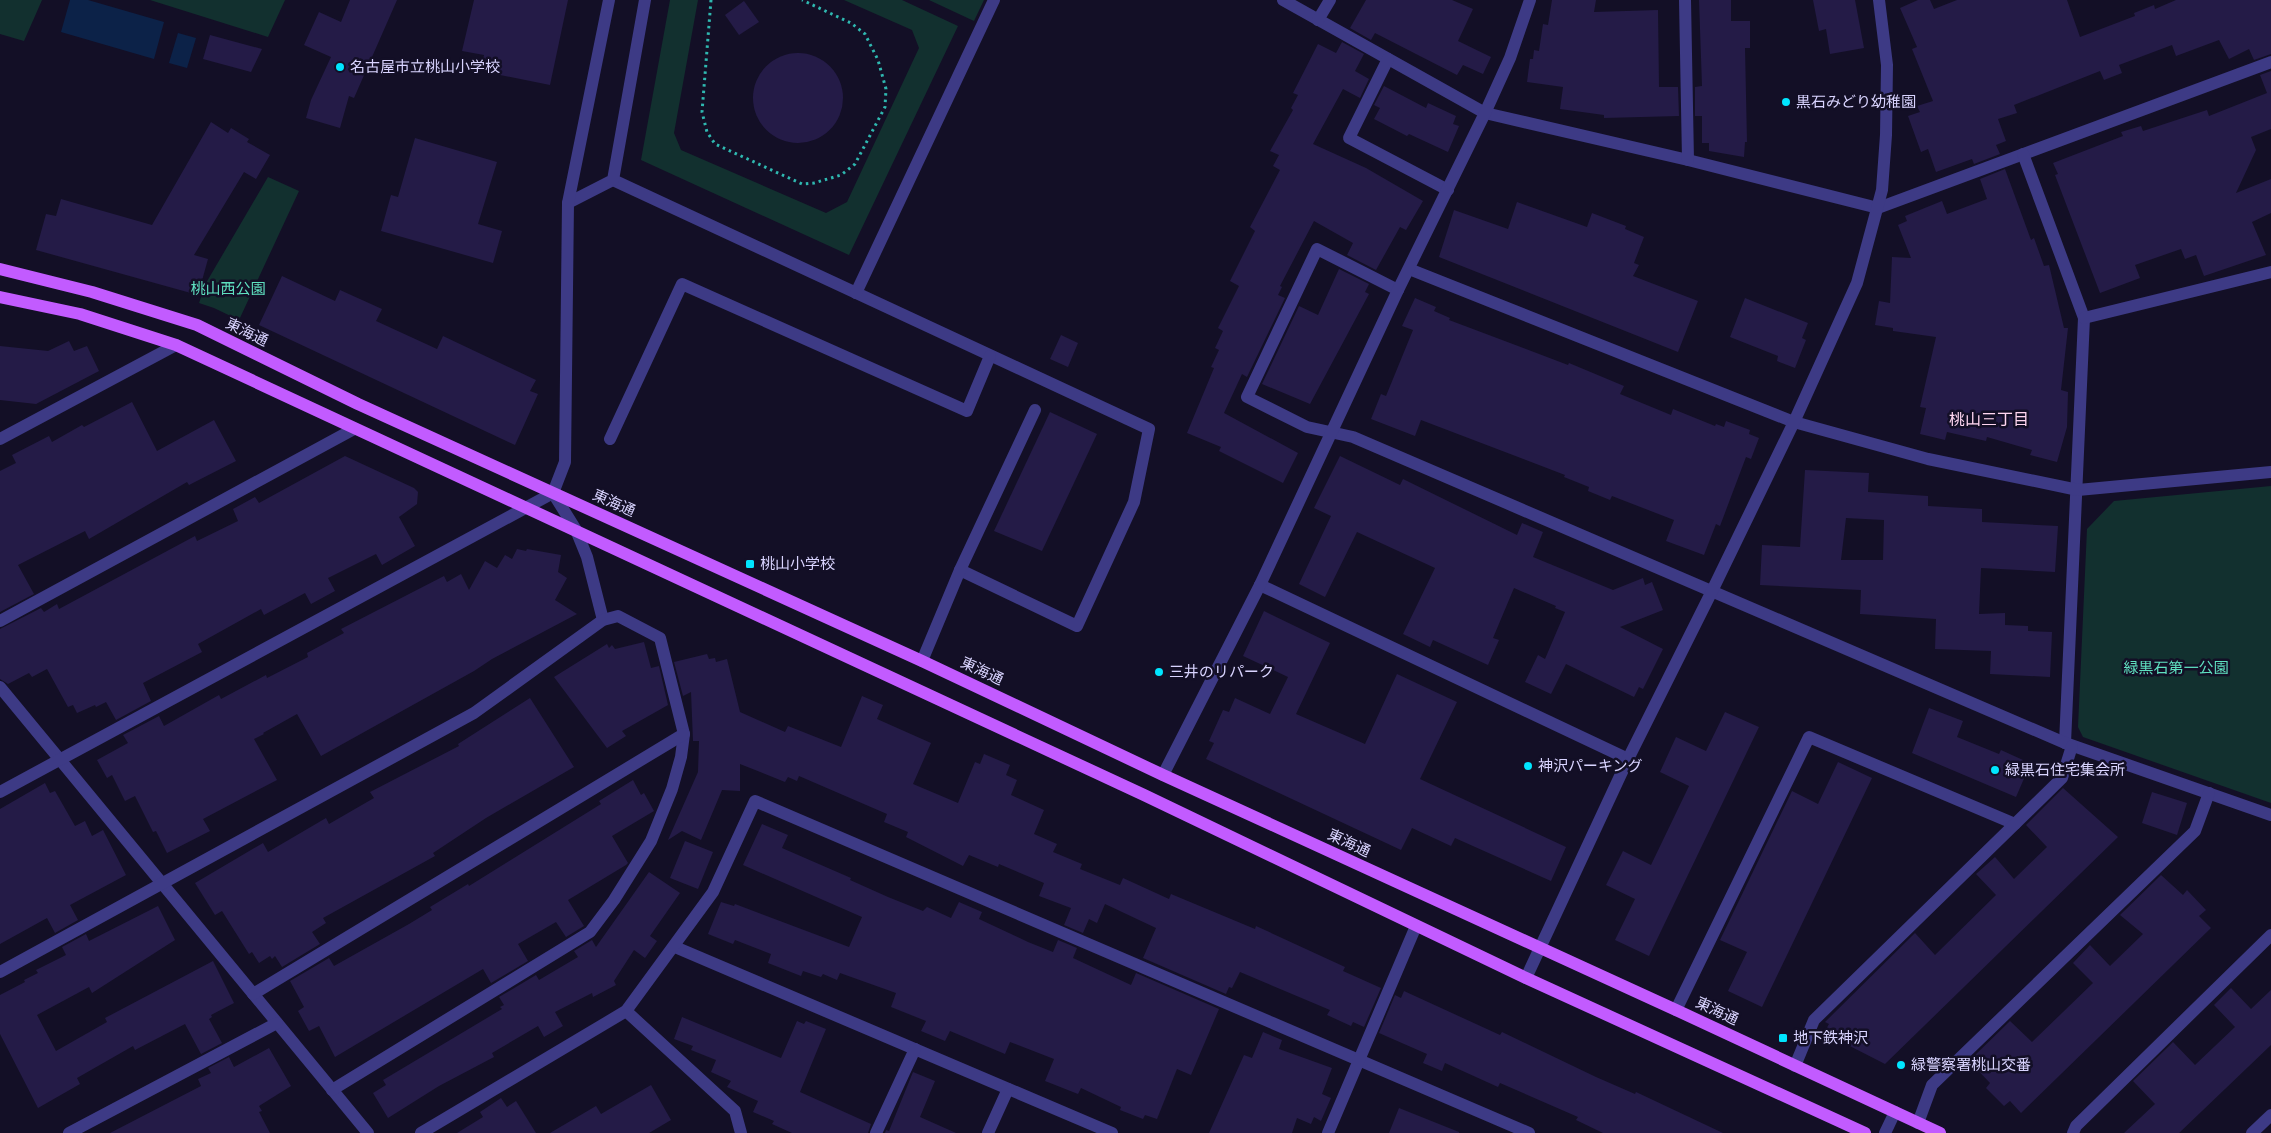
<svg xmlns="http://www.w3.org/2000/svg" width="2271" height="1133" font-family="'Nunito Sans','Noto Sans JP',sans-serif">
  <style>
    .green { fill: #12302f }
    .water { fill: #0c2248 }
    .building { fill: #241b47; fill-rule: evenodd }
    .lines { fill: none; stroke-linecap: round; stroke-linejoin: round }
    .path { stroke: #2fb8b0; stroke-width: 3; stroke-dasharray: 2.5 4; stroke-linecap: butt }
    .minor { stroke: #3d3a85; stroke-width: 12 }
    .major { stroke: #c25bff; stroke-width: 12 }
    .poi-dot { fill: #00e5ff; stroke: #130f26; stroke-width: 2 }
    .labels { text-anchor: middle; stroke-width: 5; stroke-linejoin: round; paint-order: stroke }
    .poi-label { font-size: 15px; fill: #d9d4ff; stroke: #130f26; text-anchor: start }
    .park-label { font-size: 15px; fill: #5fe0c0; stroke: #130f26 }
    .street-label { font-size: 15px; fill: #d9d4ff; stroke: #130f26 }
    .neighbourhood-label { font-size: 16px; fill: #ffd6f0; stroke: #130f26 }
  </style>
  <rect width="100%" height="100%" fill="#130f26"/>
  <g class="green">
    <path d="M 0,0 L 42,0 L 24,41 L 0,34 Z"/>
    <path d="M 150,0 L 285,0 L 268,37 Z"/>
    <path d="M 670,0 L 698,0 L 674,133 L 681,150 L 826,213 L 847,202 L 919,48 L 912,30 L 844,0 L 902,0 L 958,26 L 849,255 L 641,160 Z"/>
    <path d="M 929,0 L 984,0 L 974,21 Z"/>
    <path d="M 268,177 L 299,191 L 239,320 L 214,308 L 199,303 L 206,283 Z"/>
    <path d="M 2271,486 L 2271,803 L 2083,737 L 2078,727 L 2087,529 L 2114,501 Z"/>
  </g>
  <g class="water">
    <path d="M 70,0 L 88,0 L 164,22 L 154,59 L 61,32 Z"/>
    <path d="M 178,33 L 196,38 L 187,68 L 169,63 Z"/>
  </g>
  <g class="building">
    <path d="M 350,0 L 397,0 L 354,98 L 349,96 L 340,128 L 306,118 L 311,100 L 331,57 L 304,45 L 319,12 L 341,22 Z"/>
    <path d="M 474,0 L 568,0 L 550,85 L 485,72 L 486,70 L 481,69 L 484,55 L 462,51 Z"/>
    <path d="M 1366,0 L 1452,0 L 1473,9 L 1458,41 L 1491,57 L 1483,74 L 1463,65 L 1457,75 L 1375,33 L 1371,40 L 1350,28 Z"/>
    <path d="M 1552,0 L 1596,0 L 1594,12 L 1658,10 L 1659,87 L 1678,87 L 1679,116 L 1604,118 L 1604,115 L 1560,109 L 1563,87 L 1527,82 L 1530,59 L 1533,59 L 1534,50 L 1539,51 L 1543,24 L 1548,25 Z"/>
    <path d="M 1699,0 L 1731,0 L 1731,21 L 1750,21 L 1750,48 L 1745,48 L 1747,142 L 1745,142 L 1744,157 L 1709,151 L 1709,143 L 1702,143 L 1702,116 L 1695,116 L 1695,87 L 1702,86 Z"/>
    <path d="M 1813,0 L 1855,0 L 1864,48 L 1830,54 L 1826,29 L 1819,31 Z"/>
    <path d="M 1918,0 L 1930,0 L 1934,9 L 1957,0 L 2067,0 L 2080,37 L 2135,16 L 2134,13 L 2154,5 L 2155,9 L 2176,0 L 2271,0 L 2271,54 L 2254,60 L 2249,49 L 2229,59 L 2219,40 L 2176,56 L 2172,45 L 2119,65 L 2122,73 L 2104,80 L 2100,71 L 2014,105 L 2017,113 L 1998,119 L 2006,141 L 1996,145 L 2000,154 L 1974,164 L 1972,159 L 1936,172 L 1928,149 L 1921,152 L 1908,116 L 1920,112 L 1917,106 L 1933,101 L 1912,49 L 1917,47 L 1900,8 Z"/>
    <path d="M 744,1 L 759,22 L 739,35 L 725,15 Z"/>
    <path d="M 210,35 L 262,49 L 251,72 L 203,59 Z"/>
    <path d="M 1342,42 L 1364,54 L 1355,71 L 1369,79 L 1360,98 L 1343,89 L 1313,144 L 1366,168 L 1423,201 L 1406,230 L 1400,227 L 1376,270 L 1347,255 L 1353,243 L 1314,221 L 1280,286 L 1282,287 L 1278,295 L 1285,298 L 1247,377 L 1242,374 L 1224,413 L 1298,453 L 1283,483 L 1219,451 L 1221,447 L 1187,433 L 1214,368 L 1211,367 L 1219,350 L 1215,348 L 1223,331 L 1218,328 L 1239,286 L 1230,281 L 1255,231 L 1250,227 L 1280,170 L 1273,166 L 1279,155 L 1270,151 L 1293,110 L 1291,108 L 1298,95 L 1293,93 L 1318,44 L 1336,53 Z"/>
    <circle cx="798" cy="98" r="45"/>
    <path d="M 2271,71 L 2271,129 L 2251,137 L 2256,150 L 2236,193 L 2271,179 L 2271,213 L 2252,222 L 2266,255 L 2204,276 L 2196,255 L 2185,259 L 2181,249 L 2135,265 L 2140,278 L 2100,293 L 2055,175 L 2058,174 L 2053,163 L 2123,136 L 2121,132 L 2141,126 L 2143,131 L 2207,110 L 2209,116 L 2267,93 L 2260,75 Z"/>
    <path d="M 1384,86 L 1426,108 L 1428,103 L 1456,116 L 1453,124 L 1459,126 L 1448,152 L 1409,134 L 1407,136 L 1374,119 L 1380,108 L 1374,105 Z"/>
    <path d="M 211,122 L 228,133 L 231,128 L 249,139 L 247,142 L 270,155 L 256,179 L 244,172 L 194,255 L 208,259 L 198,295 L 36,250 L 46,214 L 56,216 L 61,199 L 152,225 Z"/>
    <path d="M 415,138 L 497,162 L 478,224 L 502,231 L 493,263 L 381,231 L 391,195 L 398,197 Z"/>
    <path d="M 2005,169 L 2031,240 L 2034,238 L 2044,266 L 2049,265 L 2064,328 L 2068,328 L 2061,390 L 2068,392 L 2067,427 L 2057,462 L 2030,455 L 2032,450 L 1987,437 L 1986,441 L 1947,432 L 1945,440 L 1920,434 L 1926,408 L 1920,407 L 1936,337 L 1893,331 L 1893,328 L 1875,325 L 1879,301 L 1890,303 L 1892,257 L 1911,258 L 1898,225 L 1907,221 L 1905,216 L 1942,201 L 1947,214 L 1987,199 L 1980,179 Z"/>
    <path d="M 1517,202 L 1587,227 L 1592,213 L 1626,226 L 1625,229 L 1644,237 L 1634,263 L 1639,265 L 1633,276 L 1698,301 L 1678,352 L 1439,257 L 1454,210 L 1508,229 Z"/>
    <path d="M 1339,269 L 1369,284 L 1365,292 L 1369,294 L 1310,404 L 1262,384 L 1299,306 L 1318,315 Z"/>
    <path d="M 282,276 L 335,301 L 340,290 L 382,309 L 376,321 L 437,349 L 443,336 L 536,380 L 530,391 L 538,394 L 515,445 L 259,325 Z"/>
    <path d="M 1415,298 L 1436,307 L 1434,311 L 1450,318 L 1449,320 L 1568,365 L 1569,363 L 1624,386 L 1620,394 L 1671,415 L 1673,409 L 1715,426 L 1716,424 L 1724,427 L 1726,421 L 1750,430 L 1749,434 L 1759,438 L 1751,459 L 1746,457 L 1720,526 L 1716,524 L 1704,555 L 1666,541 L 1674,520 L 1612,496 L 1610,500 L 1588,491 L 1589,487 L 1564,477 L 1565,475 L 1421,420 L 1415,436 L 1371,419 L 1381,394 L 1386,396 L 1413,330 L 1402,326 Z"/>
    <path d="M 1745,298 L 1808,323 L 1802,338 L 1806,340 L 1795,368 L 1777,361 L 1778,356 L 1730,337 Z"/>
    <path d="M 1061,335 L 1078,343 L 1068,367 L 1050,359 Z"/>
    <path d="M 69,341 L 74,351 L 87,346 L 99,371 L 36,404 L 0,400 L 0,346 L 48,351 Z"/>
    <path d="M 132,402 L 157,451 L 214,420 L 236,461 L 189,485 L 187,482 L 89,539 L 85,531 L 18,565 L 34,594 L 0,612 L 0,471 L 16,463 L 12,455 L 49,436 L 52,442 L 82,425 L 84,427 Z"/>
    <path d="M 1050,412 L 1097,434 L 1042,551 L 994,531 Z"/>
    <path d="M 345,456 L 414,488 L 418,492 L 417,504 L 399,517 L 415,546 L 382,565 L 376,554 L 328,578 L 335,591 L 311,604 L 305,593 L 264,615 L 261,609 L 198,644 L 202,652 L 143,683 L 151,701 L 116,720 L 106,702 L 96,707 L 95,705 L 77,713 L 73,705 L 68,707 L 47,669 L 32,677 L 29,673 L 8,684 L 0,679 L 0,629 L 41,608 L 44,612 L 57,604 L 59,609 L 195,536 L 197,541 L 238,521 L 233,509 L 255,497 L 259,503 Z"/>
    <path d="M 1340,456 L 1400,485 L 1403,479 L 1517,535 L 1522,523 L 1543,532 L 1533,557 L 1613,590 L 1643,578 L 1645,585 L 1652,582 L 1663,610 L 1620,627 L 1663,649 L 1643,689 L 1639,687 L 1634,697 L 1566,664 L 1551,694 L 1525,682 L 1538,655 L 1545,659 L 1565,612 L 1555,608 L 1556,606 L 1514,588 L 1493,638 L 1499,640 L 1488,665 L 1433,640 L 1430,647 L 1403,634 L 1435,568 L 1357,532 L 1325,597 L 1299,584 L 1331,516 L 1314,508 Z"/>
    <path d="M 1805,470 L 1869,473 L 1868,492 L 1928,496 L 1928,506 L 1982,509 L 1982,522 L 2058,526 L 2055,572 L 1981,568 L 1979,614 L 2005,613 L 2005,625 L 2028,626 L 2028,631 L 2052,632 L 2050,677 L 1990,674 L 1991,651 L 1935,649 L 1936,619 L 1860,614 L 1861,590 L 1760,585 L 1762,545 L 1800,547 ZM 1846,518 L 1884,520 L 1883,560 L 1841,560 Z"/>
    <path d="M 517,549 L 526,551 L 527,549 L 561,555 L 558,572 L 567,578 L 555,600 L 577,614 L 492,659 L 474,671 L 321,756 L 297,714 L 263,733 L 264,734 L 254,739 L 277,780 L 203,819 L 210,831 L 167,853 L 156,831 L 153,832 L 135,796 L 125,801 L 112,775 L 107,778 L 97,760 L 128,743 L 123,735 L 159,716 L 164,726 L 219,695 L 221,699 L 266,675 L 267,678 L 308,657 L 307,653 L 344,633 L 341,629 L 444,576 L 447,582 L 461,574 L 469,590 L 485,561 L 497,568 L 505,555 L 512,559 Z"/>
    <path d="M 1264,611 L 1330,643 L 1296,714 L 1365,744 L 1397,674 L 1457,702 L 1420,779 L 1566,847 L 1551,881 L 1455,838 L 1451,846 L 1412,828 L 1401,850 L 1206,759 L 1214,743 L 1209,741 L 1223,710 L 1229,712 L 1235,698 L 1270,714 L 1288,677 L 1243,656 Z"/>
    <path d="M 644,642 L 651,668 L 659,666 L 668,705 L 622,731 L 626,736 L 607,748 L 554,677 L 607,644 L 609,648 L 612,645 L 615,649 Z"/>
    <path d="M 707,654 L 709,659 L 715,658 L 716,662 L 727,659 L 740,712 L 785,732 L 788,726 L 841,747 L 862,696 L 883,705 L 877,719 L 931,743 L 913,784 L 958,803 L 975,762 L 980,764 L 984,754 L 1010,765 L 1006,775 L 1017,780 L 1011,795 L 1044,810 L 1034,834 L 1057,844 L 1053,852 L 1082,864 L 1080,869 L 1120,885 L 1123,878 L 1169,899 L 1171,894 L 1255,929 L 1256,926 L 1345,967 L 1343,971 L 1381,988 L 1364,1027 L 1353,1022 L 1351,1026 L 1327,1015 L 1330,1010 L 1240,972 L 1232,988 L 1229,987 L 1226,994 L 1143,958 L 1156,928 L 1105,904 L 1097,923 L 1089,919 L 1083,933 L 1064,925 L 1071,908 L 1039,896 L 1044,883 L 999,864 L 998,867 L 969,855 L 963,866 L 906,837 L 908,832 L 884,822 L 887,814 L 799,776 L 797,781 L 788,777 L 785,782 L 740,764 L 740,791 L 722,790 L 701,840 L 682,831 L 668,840 L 698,772 L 699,741 L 693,741 L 691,692 L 683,696 L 674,662 Z"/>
    <path d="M 530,698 L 574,767 L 486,818 L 433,853 L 435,856 L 323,918 L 326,923 L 312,932 L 320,944 L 282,967 L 275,956 L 272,959 L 270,956 L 259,963 L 252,952 L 249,954 L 222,911 L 215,915 L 195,883 L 263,843 L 268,852 L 326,818 L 329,824 L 374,798 L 370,792 L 459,746 L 458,744 Z"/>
    <path d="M 1929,708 L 1963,721 L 1957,737 L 1999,754 L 2001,750 L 2023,760 L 2021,763 L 2029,767 L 2016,797 L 1912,753 Z"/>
    <path d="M 1725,712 L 1759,727 L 1649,956 L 1615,940 L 1635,899 L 1606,885 L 1623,851 L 1651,865 L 1689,786 L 1660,772 L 1676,737 L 1706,751 Z"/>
    <path d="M 1838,762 L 1872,778 L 1762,1007 L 1728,991 L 1747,952 L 1720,940 L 1792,791 L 1818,804 Z"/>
    <path d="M 633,780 L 641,795 L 644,793 L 654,811 L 612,836 L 628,863 L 626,865 L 568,900 L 584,926 L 566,937 L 556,922 L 518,944 L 528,961 L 491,983 L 483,969 L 335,1057 L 319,1026 L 309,1031 L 298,1011 L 304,1007 L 290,981 L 329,958 L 334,966 L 409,924 L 432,910 L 430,907 L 468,884 L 469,886 L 601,804 L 599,801 Z"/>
    <path d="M 45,783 L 50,793 L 55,791 L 75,826 L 85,821 L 92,836 L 103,830 L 126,875 L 70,905 L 78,920 L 55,933 L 47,918 L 0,944 L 0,809 Z"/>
    <path d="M 2063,788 L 2118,837 L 1885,1064 L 1838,1040 L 1838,1038 L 1825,1031 L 1829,1024 L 1825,1022 L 1915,933 L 1935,955 L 1996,895 L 1976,874 L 1995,857 L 2014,879 L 2047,847 L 2026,825 Z"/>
    <path d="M 2152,792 L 2187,803 L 2177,835 L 2142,823 Z"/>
    <path d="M 762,824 L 788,835 L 782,848 L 851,878 L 850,880 L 888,897 L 923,911 L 927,907 L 951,918 L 959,902 L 982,912 L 979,919 L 1028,942 L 1053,952 L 1058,940 L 1077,948 L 1073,958 L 1131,985 L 1136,973 L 1219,1009 L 1191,1075 L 1177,1069 L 1157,1119 L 1145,1115 L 1143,1119 L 1120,1110 L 1121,1107 L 1081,1088 L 1078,1094 L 1045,1081 L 1054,1059 L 1010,1042 L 1005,1054 L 950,1031 L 945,1041 L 921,1031 L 926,1021 L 891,1007 L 896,993 L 840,973 L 837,980 L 823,974 L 821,977 L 803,971 L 801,976 L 768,963 L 771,954 L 735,940 L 733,944 L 708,934 L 721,902 L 734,906 L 735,904 L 849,947 L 862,917 L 743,865 Z"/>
    <path d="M 685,841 L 713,852 L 698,889 L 670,878 Z"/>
    <path d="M 649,872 L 680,893 L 650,936 L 657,941 L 645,958 L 634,950 L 614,981 L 616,985 L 593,997 L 592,993 L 555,1012 L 563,1026 L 544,1037 L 538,1026 L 492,1053 L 494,1057 L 439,1086 L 388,1118 L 373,1093 L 386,1085 L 383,1080 L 502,1009 L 500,1007 L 504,1005 L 499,997 L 536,975 L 539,980 L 578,957 L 574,951 L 592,940 L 596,947 Z"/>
    <path d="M 2161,875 L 2183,895 L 2187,890 L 2206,910 L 2199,916 L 2211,928 L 2021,1113 L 2010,1101 L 2004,1106 L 1986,1088 L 1990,1083 L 1969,1061 L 2010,1021 L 2032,1042 L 2093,983 L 2073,963 L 2090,945 L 2110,966 L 2143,934 L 2120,915 Z"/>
    <path d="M 158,906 L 175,940 L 92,993 L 89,987 L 37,1015 L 56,1051 L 107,1022 L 105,1018 L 213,961 L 234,1003 L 211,1015 L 212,1017 L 209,1019 L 222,1043 L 201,1054 L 185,1024 L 135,1050 L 133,1046 L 77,1078 L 80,1084 L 38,1108 L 0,1034 L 0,995 L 25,982 L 24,980 L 38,973 L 36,970 L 66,955 L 62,947 L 86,934 L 89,941 Z"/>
    <path d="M 2231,988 L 2251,1009 L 2271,990 L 2271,1045 L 2179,1133 L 2124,1133 L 2155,1104 L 2133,1081 L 2168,1047 L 2173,1042 L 2195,1065 L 2235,1027 L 2214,1005 Z"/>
    <path d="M 1404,991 L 1500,1035 L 1502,1032 L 1596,1077 L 1635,1094 L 1636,1092 L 1723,1133 L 1603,1133 L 1576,1120 L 1578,1117 L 1500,1083 L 1498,1087 L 1445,1063 L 1442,1071 L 1423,1063 L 1427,1054 L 1379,1033 L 1395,995 L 1401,998 Z"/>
    <path d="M 682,1017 L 781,1058 L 797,1021 L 804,1024 L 806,1021 L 826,1029 L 800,1092 L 871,1124 L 868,1133 L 792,1133 L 772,1124 L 774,1121 L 753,1112 L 758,1101 L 727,1087 L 731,1081 L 711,1072 L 716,1060 L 691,1050 L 693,1046 L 674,1039 Z"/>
    <path d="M 1263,1032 L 1282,1040 L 1279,1049 L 1332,1068 L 1322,1094 L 1331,1098 L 1321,1121 L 1314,1117 L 1311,1124 L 1297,1118 L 1292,1133 L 1209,1133 L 1244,1055 L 1252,1058 Z"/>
    <path d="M 269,1048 L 291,1086 L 259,1106 L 262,1111 L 259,1112 L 270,1133 L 110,1133 L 201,1086 L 198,1079 L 211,1073 L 208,1068 L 229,1057 L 234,1067 Z"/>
    <path d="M 913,1072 L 935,1081 L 920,1117 L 956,1133 L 885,1133 L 886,1130 L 889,1131 Z"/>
    <path d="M 651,1085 L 671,1120 L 649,1133 L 550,1133 L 596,1106 L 601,1114 Z"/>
    <path d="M 501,1098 L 507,1107 L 516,1101 L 536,1133 L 457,1133 L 483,1117 L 480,1112 Z"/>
    <path d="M 1399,1108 L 1459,1132 L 1459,1133 L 1389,1133 Z"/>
  </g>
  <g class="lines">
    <path class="path" d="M 711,0 L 702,112 L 707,132 L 715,144 L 802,184 L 814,183 L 841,175 L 855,164 L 885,107 L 886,89 L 878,60 L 865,34 L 851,23 L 802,0"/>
    <g class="minor">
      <path d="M 1283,0 L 1485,113 L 1688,160 L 1878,208 L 2271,62"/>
      <path d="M 1685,0 L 1688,160"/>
      <path d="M 1318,20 L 1330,0"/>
      <path d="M 1388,59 L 1349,138 L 1448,190"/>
      <path d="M 2023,154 L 2084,318 L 2065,743"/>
      <path d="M 613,180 L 1149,429 L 1134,502 L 1077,626 L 960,570"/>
      <path d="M 568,203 L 613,180 L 645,0"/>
      <path d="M 1409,269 L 1794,422 L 1928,459 L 2078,490 L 2271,472"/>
      <path d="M 1398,290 L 1317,249 L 1247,397 L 1307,427 L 1353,437 L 2065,743 L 2271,815"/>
      <path d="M 856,293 L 994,0"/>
      <path d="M 2084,318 L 2271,272"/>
      <path d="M 0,439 L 176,345"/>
      <path d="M 610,439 L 682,284 L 967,411 L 990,356"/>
      <path d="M 553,493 L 576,530 L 587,557 L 603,620"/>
      <path d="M 1260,585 L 1628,759"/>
      <path d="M 0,621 L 354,429"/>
      <path d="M 922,661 L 960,570 L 1035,410"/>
      <path d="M 0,687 L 368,1133"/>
      <path d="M 1163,775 L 1260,585 L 1398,290 L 1485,113 L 1510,58 L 1530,0"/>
      <path d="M 0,792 L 553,493 L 565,462 L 568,203 L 609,0"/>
      <path d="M 675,947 L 1112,1133"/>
      <path d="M 0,972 L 474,713 L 603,620 L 618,616 L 660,638 L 684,734 L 681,757 L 672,789 L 651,841 L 614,900 L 590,932 L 332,1090"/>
      <path d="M 1526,978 L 1628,759 L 1712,591 L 1794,422 L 1857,283 L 1882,190 L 1886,135 L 1887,65 L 1879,0"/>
      <path d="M 253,994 L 684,734"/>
      <path d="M 1676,1010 L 1809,737 L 2015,824"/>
      <path d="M 626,1011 L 735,1111 L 741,1133"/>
      <path d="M 1795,1066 L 1814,1020 L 2062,778 L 2072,746"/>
      <path d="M 1918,1123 L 1932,1085 L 2195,831 L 2209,793"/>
      <path d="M 69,1133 L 277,1023"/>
      <path d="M 421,1133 L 626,1011 L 713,892 L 755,801 L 1529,1133"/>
      <path d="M 876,1133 L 915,1049"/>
      <path d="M 988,1133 L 1008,1089"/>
      <path d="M 1328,1133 L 1416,926"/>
      <path d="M 1885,1133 L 1895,1112"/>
      <path d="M 2073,1133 L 2076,1126 L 2271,935"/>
      <path d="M 2252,1133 L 2271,1115"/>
    </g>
    <g class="major">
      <path d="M 0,269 L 92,292 L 197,325 L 358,404 L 922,661 L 1163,775 L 1676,1010 L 1940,1133"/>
      <path d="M 0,297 L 80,314 L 176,345 L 1144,795 L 1526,978 L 1865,1133"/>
    </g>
  </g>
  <g class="poi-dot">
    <circle cx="340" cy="67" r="5"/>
    <circle cx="1786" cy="102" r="5"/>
    <rect x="745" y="559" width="10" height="10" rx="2.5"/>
    <circle cx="1159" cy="672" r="5"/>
    <circle cx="1528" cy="766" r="5"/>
    <circle cx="1995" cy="770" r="5"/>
    <rect x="1778" y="1033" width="10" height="10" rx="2.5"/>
    <circle cx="1901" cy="1065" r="5"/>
  </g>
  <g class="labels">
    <g class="poi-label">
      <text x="350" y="72">名古屋市立桃山小学校</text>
      <text x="1796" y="107">黒石みどり幼稚園</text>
      <text x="760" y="569">桃山小学校</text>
      <text x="1169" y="677">三井のリパーク</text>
      <text x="1538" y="771">神沢パーキング</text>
      <text x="2005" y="775">緑黒石住宅集会所</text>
      <text x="1793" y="1043">地下鉄神沢</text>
      <text x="1911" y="1070">緑警察署桃山交番</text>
    </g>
    <g class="park-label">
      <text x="228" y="294">桃山西公園</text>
      <text x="2176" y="673">緑黒石第一公園</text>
    </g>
    <g class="street-label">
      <text transform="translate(247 332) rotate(26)" y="5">東海通</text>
      <text transform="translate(614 503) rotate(24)" y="5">東海通</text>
      <text transform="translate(982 671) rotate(25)" y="5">東海通</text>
      <text transform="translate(1349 843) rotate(25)" y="5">東海通</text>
      <text transform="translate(1717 1011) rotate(25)" y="5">東海通</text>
    </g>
    <g class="neighbourhood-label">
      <text x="1989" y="425">桃山三丁目</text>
    </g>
  </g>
</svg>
